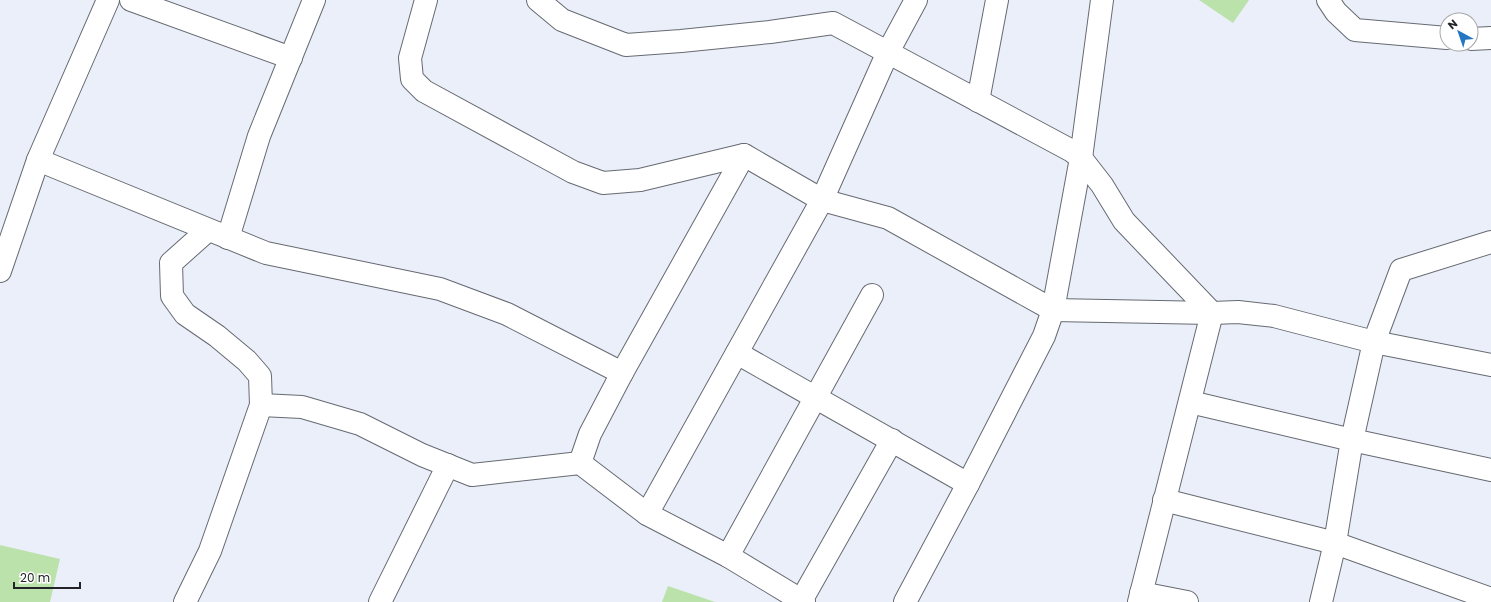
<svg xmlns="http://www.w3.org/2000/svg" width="1491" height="602" font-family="Poppins,sans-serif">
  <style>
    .green { fill: #bbe2ab }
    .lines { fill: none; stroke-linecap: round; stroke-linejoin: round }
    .minor-casing { stroke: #666a72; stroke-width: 24 }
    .minor { stroke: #fff; stroke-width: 22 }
  </style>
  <rect width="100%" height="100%" fill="#ebeff9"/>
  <g class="green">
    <path d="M 1199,0 L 1249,0 L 1233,23 Z"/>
    <path d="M 0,545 L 60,559 L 50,602 L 0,602 Z"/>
    <path d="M 668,586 L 715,602 L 662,602 Z"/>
  </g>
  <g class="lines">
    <defs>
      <g id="minor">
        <path d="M 131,0 L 291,58"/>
        <path d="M 426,0 L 410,58 L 412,79 L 424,91 L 573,172 L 603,183 L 640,180 L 744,155 L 822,200 L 888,218 L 1053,310 L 1212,313 L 1238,312 L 1274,316 L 1374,342 L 1491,365"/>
        <path d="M 538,0 L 562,20 L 626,45 L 681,41 L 770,32 L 833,23 L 1072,151 L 1081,158 L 1102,185 L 1124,221 L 1212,313"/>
        <path d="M 1328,0 L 1336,12 L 1355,30 L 1447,38"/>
        <path d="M 1471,39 L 1491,38"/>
        <path d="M 978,101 L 997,0"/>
        <path d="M 38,160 L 266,253 L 440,289 L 507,314 L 622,373"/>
        <path d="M 228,238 L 259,136 L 314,0"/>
        <path d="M 0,271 L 38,160 L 108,0"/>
        <path d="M 737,353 L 968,484"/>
        <path d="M 1190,402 L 1352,440 L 1491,470"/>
        <path d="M 261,405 L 302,407 L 360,424 L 422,455 L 472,475 L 580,463 L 647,514 L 728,556 L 804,602"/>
        <path d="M 580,463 L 590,434 L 622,373 L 744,155"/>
        <path d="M 1164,500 L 1335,543 L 1491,599"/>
        <path d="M 647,514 L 822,200 L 888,52 L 916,0"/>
        <path d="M 728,556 L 872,295"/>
        <path d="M 1141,593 L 1187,602"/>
        <path d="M 801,601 L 892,440"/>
        <path d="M 185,602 L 210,551 L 261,405 L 260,376 L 247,361 L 217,336 L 185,314 L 172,296 L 171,263 L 208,230"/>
        <path d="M 380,602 L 448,465"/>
        <path d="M 905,602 L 968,484 L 1044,336 L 1053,310 L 1081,158 L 1102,0"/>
        <path d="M 1139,602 L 1212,313"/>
        <path d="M 1321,602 L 1335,543 L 1352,440 L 1374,342 L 1401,270 L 1491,242"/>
      </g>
    </defs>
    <use href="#minor" class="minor-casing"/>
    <use href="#minor" class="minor"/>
  </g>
  <g transform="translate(1459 32) rotate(320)"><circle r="19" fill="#ffffff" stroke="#a6a7a8"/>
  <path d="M0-3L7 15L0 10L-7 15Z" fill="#2376c4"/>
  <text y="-6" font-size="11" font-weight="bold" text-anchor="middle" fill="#212326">N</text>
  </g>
  <path d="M14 582v6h66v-6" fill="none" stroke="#212326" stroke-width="2"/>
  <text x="20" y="582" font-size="12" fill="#212326" stroke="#ffffff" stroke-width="3" paint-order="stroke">20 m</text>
</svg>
